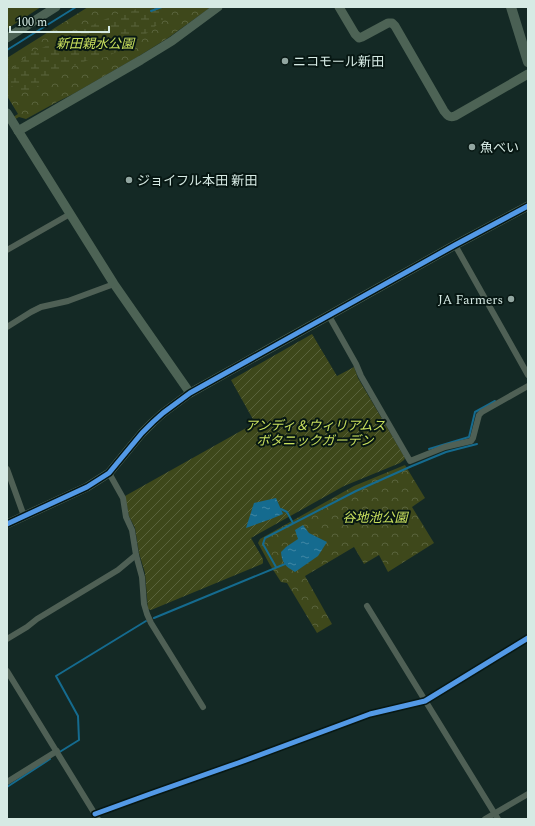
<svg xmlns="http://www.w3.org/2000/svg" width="535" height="826" font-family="Spectral,'Noto Sans JP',serif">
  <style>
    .forest { fill: url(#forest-crowns) }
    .wetland { fill: url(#wetland-marsh) }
    .garden { fill: url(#garden-furrows) }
    .pitch { fill: #3e481b }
    .water { fill: url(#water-ripples) }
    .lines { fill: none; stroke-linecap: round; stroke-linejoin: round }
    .stream { stroke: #156b8f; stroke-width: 2 }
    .street { stroke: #4f6055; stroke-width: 6 }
    .secondary { stroke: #4d6355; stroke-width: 9 }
    .primary { stroke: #4a6054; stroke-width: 10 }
    .cycleway-casing { stroke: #071713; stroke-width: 8 }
    .cycleway { stroke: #5399e6; stroke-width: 5 }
    .poi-dot { fill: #92a6a1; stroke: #071713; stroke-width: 1.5 }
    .labels { text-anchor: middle; stroke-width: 4; stroke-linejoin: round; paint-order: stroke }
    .park-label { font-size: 13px; font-style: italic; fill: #c9e05d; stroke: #071713 }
    .poi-label { font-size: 13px; fill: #d6eae4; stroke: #071713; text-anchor: start }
  </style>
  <defs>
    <pattern id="forest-crowns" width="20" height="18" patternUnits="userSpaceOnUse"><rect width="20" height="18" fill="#3e481b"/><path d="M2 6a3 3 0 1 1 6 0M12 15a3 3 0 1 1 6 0" fill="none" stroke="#59633c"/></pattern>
    <pattern id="wetland-marsh" width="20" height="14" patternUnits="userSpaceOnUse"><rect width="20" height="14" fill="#3e481b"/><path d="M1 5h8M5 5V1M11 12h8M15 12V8" fill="none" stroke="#59633c"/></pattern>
    <pattern id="garden-furrows" width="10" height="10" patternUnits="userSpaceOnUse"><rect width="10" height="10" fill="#3e481b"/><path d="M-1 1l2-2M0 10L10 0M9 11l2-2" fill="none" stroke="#59633c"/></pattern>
    <pattern id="water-ripples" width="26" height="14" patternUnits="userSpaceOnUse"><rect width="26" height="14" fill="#156b8f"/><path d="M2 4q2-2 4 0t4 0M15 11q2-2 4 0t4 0" fill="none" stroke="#4187a4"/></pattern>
  </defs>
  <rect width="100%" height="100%" fill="#142925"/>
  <g class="forest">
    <path d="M 88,7 L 211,7 L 168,38 L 139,56 L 73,94 L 57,102 L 26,119 L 19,117 L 7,124 L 7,121 L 18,114 L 7,96 L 7,58 Z"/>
    <path d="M 405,465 L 425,498 L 412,507 L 434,543 L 388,572 L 379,555 L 364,564 L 354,547 L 305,576 L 332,624 L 317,633 L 287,583 L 281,582 L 270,565 L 258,543 L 260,539 L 354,486 Z"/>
  </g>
  <path class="wetland" d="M 140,7 L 174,7 L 162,15 L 163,20 L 141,38 L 127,47 L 104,58 L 102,57 L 97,56 C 86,62 73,65 62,71 C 49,78 33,92 17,93 L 10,83 L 8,80 L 9,73 L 14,67 L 31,53 L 101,21 L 120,13 L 130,12 Z"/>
  <path class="garden" d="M 312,334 L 337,376 L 354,367 L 358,378 L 405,458 L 404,460 L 400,463 L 344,486 L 251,538 L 263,559 L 263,563 L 262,564 L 151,610 L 148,609 L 145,573 L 139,553 L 135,528 L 129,516 L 125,496 L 255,423 L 231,380 Z"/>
  <path class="pitch" d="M 7,7 L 41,7 L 7,29 Z"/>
  <g class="water">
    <path d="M 276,498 L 283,514 L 271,519 L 246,528 L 254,503 Z"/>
    <path d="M 303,525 L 309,533 L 327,542 L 318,556 L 295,572 C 285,566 282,563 281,552 L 286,547 L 298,539 L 295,530 Z"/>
  </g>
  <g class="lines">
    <g class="stream">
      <path d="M 151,11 L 162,7"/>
      <path d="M 7,50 L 76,7"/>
      <path d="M 429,449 L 469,437 L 475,412 L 495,401"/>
      <path d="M 281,509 L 287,512 L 293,523"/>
      <path d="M 276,567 L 263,544 L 265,538 L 356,491 L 412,466 L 446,452 L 477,444"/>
      <path d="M 154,618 L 285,564"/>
      <path d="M 58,753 L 79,740 L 78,716 L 56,676 L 146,621"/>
      <path d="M 7,787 L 50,759"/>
    </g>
    <g class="street">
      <path d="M 455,245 L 528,375"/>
      <path d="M 7,250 L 70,214"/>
      <path d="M 329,316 L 356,364 L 361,376 L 410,461 L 445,447 L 471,441 L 473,438 L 479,415 L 482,412 L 528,386"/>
      <path d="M 7,327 L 31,312 L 41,307 L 68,301 L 114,284"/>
      <path d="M 7,469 L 24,516"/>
      <path d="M 109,473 L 123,498 L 126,517 L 132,530 L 136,555 L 142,577 L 144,604 L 147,614 L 151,623 L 203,707"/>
      <path d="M 367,606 L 498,819"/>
      <path d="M 7,639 L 27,627 L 37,619 L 118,570 L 136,555"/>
      <path d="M 7,671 L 98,819"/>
      <path d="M 7,782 L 57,751"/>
      <path d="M 95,814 L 150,794 L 238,763 L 370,714 L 425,701 L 528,638"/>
      <path d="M 485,819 L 528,794"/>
    </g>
    <g class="secondary">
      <path d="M 339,7 L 355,34 L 359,38 L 362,37 L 388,23 L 392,23 L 395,26 L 444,111 C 447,115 449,118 455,116 L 528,74"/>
      <path d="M 7,38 L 56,7"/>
      <path d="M 7,113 L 114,284 L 190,393"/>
      <path d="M 18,131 L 141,60 L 172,41 L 218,7"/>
      <path d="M 7,524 L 87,487 L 109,473 L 142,433 L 153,422 L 163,413 L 190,393 L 455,245 L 528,206"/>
    </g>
    <path class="primary" d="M 511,7 L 528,62"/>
    <defs>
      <g id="cycleway">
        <path d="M 7,524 L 87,487 L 109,473 L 142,433 L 153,422 L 163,413 L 190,393 L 455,245 L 528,206"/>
        <path d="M 95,814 L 150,794 L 238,763 L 370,714 L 425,701 L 528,638"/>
      </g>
    </defs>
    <use href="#cycleway" class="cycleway-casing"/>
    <use href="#cycleway" class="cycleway"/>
  </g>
  <g class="poi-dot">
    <circle cx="285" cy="61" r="4"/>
    <circle cx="472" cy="147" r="4"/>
    <circle cx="129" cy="180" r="4"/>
    <circle cx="511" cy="299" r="4"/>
  </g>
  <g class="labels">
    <g class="park-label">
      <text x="95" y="48">新田親水公園</text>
      <text x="315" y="430">アンディ＆ウィリアムス<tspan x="315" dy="15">ボタニックガーデン</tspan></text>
      <text x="375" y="522">谷地池公園</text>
    </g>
    <g class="poi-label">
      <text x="293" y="66">ニコモール新田</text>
      <text x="480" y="152">魚べい</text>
      <text x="137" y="185">ジョイフル本田 新田</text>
      <text x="503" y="304" text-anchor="end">JA Farmers</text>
    </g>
  </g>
  <rect width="535" height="826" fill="none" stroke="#d6eae4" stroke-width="16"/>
  <path d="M10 26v6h99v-6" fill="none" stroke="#d6eae4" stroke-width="2"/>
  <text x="16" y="26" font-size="12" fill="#d6eae4" stroke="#071713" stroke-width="3" paint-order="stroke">100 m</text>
</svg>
